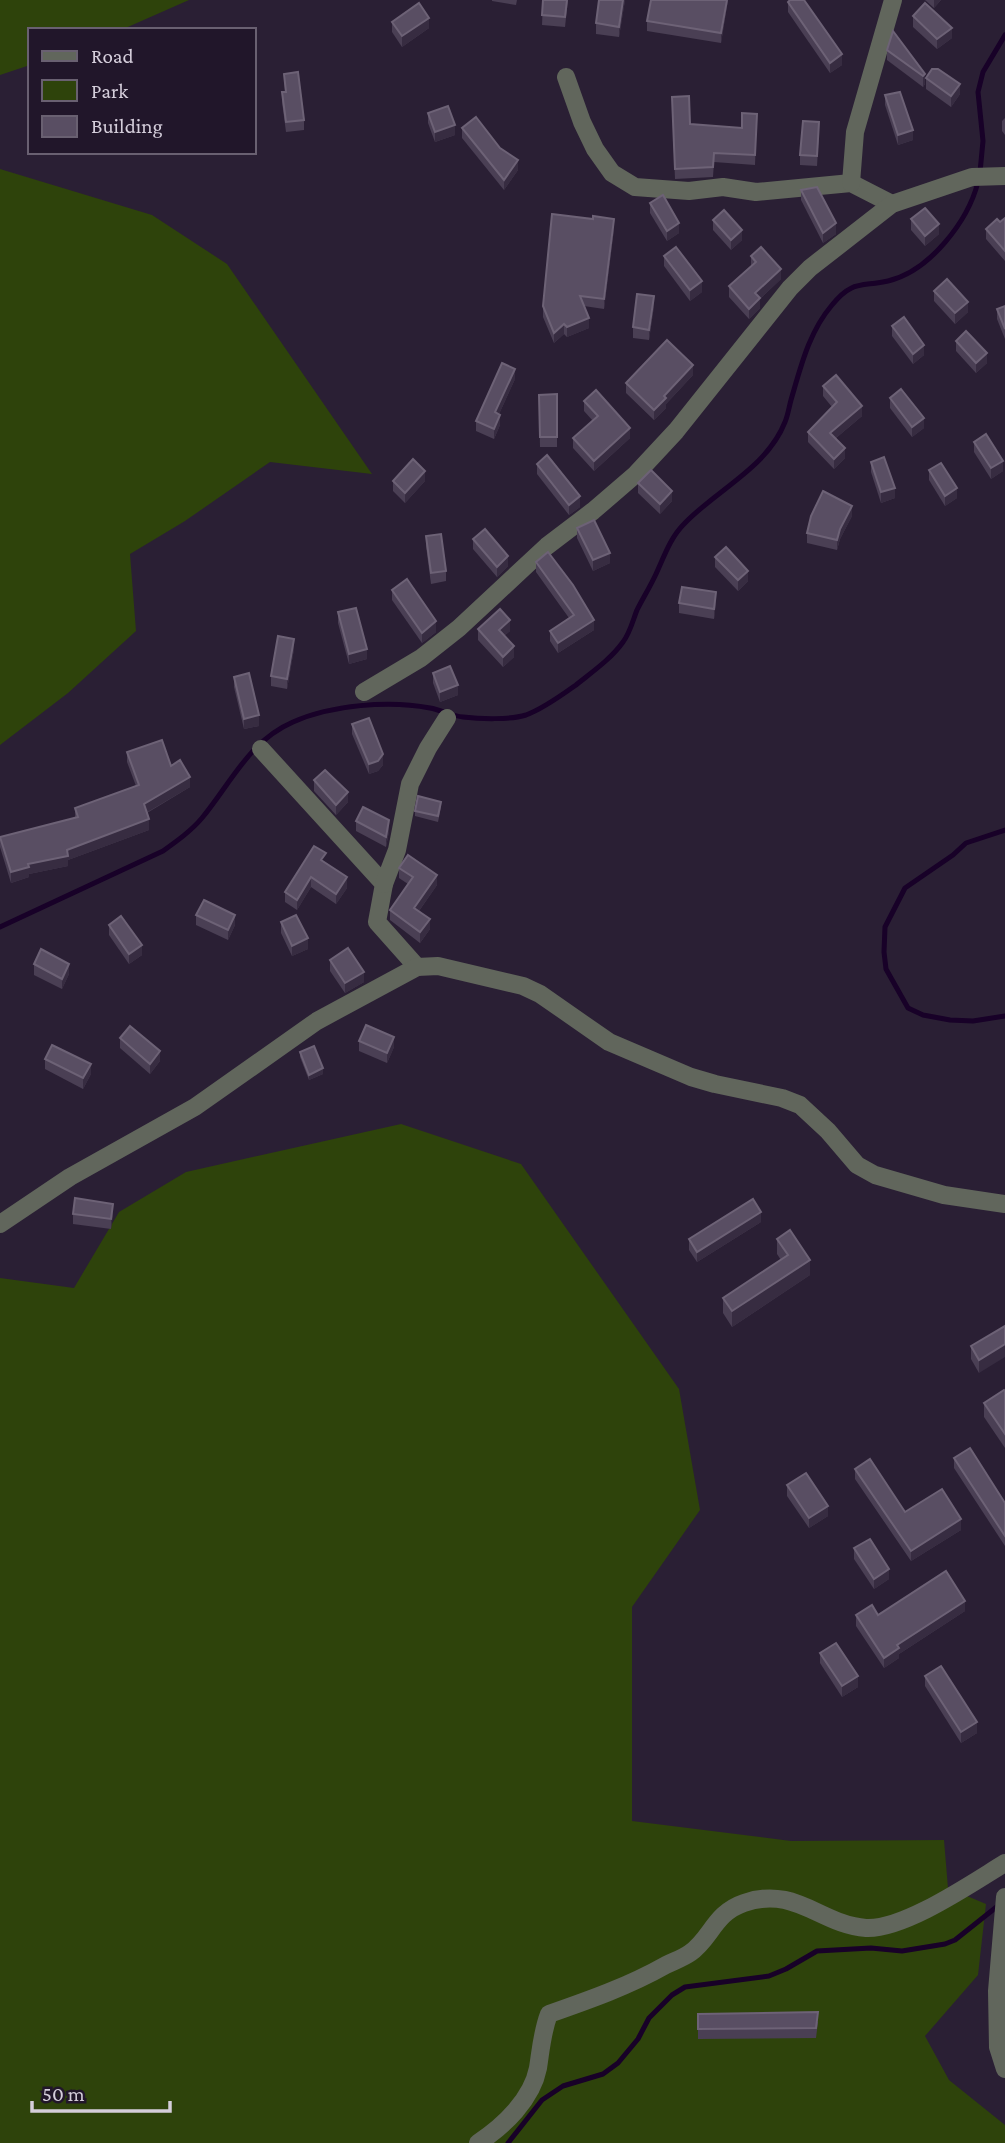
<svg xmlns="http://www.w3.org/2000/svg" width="1005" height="2143" font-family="'Crimson Pro',serif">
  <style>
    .green { fill: #2e430b }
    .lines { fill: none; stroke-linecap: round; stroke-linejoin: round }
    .stream { stroke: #180128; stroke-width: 5 }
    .minor { stroke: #61665c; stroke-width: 18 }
    .wall { fill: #4a3f54 }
    .shaded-wall { fill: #372c41 }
    .building { fill: #594e63; stroke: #6d6276; stroke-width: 2 }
  </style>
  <rect width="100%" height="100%" fill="#2a1f34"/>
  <g class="green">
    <path d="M 0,0 L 189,0 L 121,30 L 30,30 L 30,65 L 0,75 Z"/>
    <path d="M 0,169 L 152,215 L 227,264 L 372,474 L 270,462 L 185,521 L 130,554 L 136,631 L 68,693 L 0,745 Z"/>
    <path d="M 401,1124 L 521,1164 L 679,1389 L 700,1510 L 632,1607 L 632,1821 L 791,1841 L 944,1840 L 948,1888 L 986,1904 L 978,1975 L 925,2036 L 949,2080 L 1005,2125 L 1005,2143 L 0,2143 L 0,1278 L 74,1288 L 119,1212 L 186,1172 Z"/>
  </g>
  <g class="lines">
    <g class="stream">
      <path d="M 980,172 L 983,141 L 978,92 L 983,72 L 1005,35"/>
      <path d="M 1005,830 L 966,843 L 953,855 L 905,888 L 885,927 L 884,952 L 886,969 L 908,1008 L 923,1015 L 950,1020 L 973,1021 L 1005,1016"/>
      <path d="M 0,927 L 163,851 C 177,841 191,831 202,818 C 231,783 249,741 293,722 C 331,705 389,700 430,708 C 441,710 452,716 463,717 C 480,719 510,720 526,715 C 543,709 562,695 576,685 C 592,672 611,659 623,642 C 630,633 633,620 637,610 C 643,598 650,587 656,574 C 664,557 670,538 684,524 C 716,490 767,468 785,422 C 788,415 789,407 791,400 C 801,366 809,332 832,305 C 852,280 861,287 888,281 C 930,271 968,221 978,182"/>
      <path d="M 508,2143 L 542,2100 L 563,2086 L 603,2074 L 618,2063 L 638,2039 L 649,2018 L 672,1995 L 685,1987 L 769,1976 L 786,1969 L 817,1951 L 871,1948 L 902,1951 L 945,1944 L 955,1940 L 999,1905"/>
    </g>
    <g class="minor">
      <path d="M 566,77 L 582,122 L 595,149 L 612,173 L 635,187 L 689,191 L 723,187 L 756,192 L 851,183 L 892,204"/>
      <path d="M 851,183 L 855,132 L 893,0"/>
      <path d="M 364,692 L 421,658 L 459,628 L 547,546 L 593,511 L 636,474 L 676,431 L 790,288 L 810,268 L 892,204 L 972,177 L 1005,176"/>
      <path d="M 261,749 L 384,884 L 377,922 L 417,967"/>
      <path d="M 384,884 L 397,850 L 410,784 L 428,748 L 447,718"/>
      <path d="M 0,1224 L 70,1177 L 195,1107 L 317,1021 L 417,967 L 438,966 L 523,986 L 540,994 L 609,1042 L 691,1077 L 715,1084 L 782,1098 L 800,1105 L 828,1131 L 857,1165 L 875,1175 L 944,1195 L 1005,1204"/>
      <path d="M 1005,1897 L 997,1991 L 998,2047 L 1005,2069"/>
      <path d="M 478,2143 C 504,2126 532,2099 538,2068 C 541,2049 542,2032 549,2014 C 589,2000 629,1986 666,1965 C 674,1961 683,1958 690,1953 C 711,1939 714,1913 744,1903 C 795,1885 821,1925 866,1928 C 904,1930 972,1883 1005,1863"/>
    </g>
  </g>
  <g class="wall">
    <path d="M 492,0 L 517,0 L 516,5 L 492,1 Z"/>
    <path d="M 543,0 L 568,0 L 565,27 L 542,25 Z"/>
    <path d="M 599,0 L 625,0 L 619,37 L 596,34 L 596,23 Z"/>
    <path d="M 728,0 L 721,43 L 647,31 L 647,21 Z"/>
    <path d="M 925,0 L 941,0 L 934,8 Z"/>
    <path d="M 788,2 L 842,65 L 830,73 L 788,12 Z"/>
    <path d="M 913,16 L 952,38 L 937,49 L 913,27 Z"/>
    <path d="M 392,22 L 429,28 L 402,47 L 392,32 Z"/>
    <path d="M 887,50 L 925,74 L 925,84 L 923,87 L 887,60 Z"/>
    <path d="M 284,74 L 304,120 L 304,130 L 286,132 L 282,102 L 282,92 L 285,92 Z"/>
    <path d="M 926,78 L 960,94 L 951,107 L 926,89 Z"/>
    <path d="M 885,95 L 913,140 L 898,145 L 885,105 Z"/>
    <path d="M 672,107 L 690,124 L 742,128 L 757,114 L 755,165 L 714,162 L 713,177 L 675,179 Z"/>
    <path d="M 428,113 L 455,135 L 435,142 L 428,123 Z"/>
    <path d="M 1005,118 L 1005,135 L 1002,131 L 1002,121 Z"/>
    <path d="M 462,128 L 518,170 L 504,190 L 462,138 Z"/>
    <path d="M 819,132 L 817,166 L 800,165 L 800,155 Z"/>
    <path d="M 801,190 L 836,234 L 823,243 L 801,200 Z"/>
    <path d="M 650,203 L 679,233 L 667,241 L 650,213 Z"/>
    <path d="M 1005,218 L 1005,261 L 986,239 L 986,229 L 1000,222 Z"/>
    <path d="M 911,219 L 939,234 L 925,246 L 911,230 Z"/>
    <path d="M 713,220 L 742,240 L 731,250 L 713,230 Z"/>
    <path d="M 614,229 L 604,309 L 584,306 L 589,328 L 567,337 L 564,334 L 554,343 L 543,317 L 543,306 Z"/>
    <path d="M 664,256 L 702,292 L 690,301 L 664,266 Z"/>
    <path d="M 751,256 L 781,279 L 760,299 L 760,308 L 749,319 L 729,297 L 729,286 L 751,267 Z"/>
    <path d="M 934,291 L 968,312 L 955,324 L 934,301 Z"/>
    <path d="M 654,306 L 649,340 L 633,338 L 633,327 Z"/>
    <path d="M 1005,306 L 1005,339 L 997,319 L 997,309 Z"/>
    <path d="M 892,326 L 924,355 L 913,364 L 892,336 Z"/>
    <path d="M 956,341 L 987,363 L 976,373 L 956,351 Z"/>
    <path d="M 693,375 L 666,404 L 666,408 L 654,420 L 626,393 L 626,383 Z"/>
    <path d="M 515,379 L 499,414 L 500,425 L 494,439 L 476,431 L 476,421 Z"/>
    <path d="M 823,386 L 862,416 L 836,438 L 845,458 L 834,469 L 808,442 L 808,432 L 832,407 L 823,396 Z"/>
    <path d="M 557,394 L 557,447 L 540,447 L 539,395 Z"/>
    <path d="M 890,398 L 924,428 L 912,437 L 890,408 Z"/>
    <path d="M 584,401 L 630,438 L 594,471 L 573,448 L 573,438 L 593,421 L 584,411 Z"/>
    <path d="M 974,442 L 1003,471 L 991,479 L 974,452 Z"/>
    <path d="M 871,462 L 895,498 L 881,503 L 871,472 Z"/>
    <path d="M 537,464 L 580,507 L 569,515 L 537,474 Z"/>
    <path d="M 929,470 L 957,498 L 945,506 L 929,480 Z"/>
    <path d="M 393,481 L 425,481 L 405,503 L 393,491 Z"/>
    <path d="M 638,483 L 672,501 L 660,514 L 638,493 Z"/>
    <path d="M 852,516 L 840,539 L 837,550 L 807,543 L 807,533 Z"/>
    <path d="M 577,528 L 610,563 L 593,571 L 577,538 Z"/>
    <path d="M 426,536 L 446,571 L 446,581 L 431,584 L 426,546 Z"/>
    <path d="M 473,539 L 508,566 L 497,577 L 473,549 Z"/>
    <path d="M 715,557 L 748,581 L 738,591 L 715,567 Z"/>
    <path d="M 536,562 L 594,630 L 558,653 L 550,641 L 550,631 L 569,618 L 536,572 Z"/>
    <path d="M 392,590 L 436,632 L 422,643 L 392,600 Z"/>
    <path d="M 716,602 L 714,619 L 679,613 L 679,603 Z"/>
    <path d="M 338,612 L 367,659 L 349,664 L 338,623 Z"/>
    <path d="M 478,629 L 510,631 L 504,636 L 514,657 L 503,667 L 478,640 Z"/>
    <path d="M 294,649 L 287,689 L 271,686 L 271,676 Z"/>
    <path d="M 433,673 L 458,695 L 440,702 L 433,683 Z"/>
    <path d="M 234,677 L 259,726 L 244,729 L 234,687 Z"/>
    <path d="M 352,724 L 383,765 L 378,771 L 369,774 L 352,734 Z"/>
    <path d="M 127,752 L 171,766 L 190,787 L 147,813 L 149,830 L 68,860 L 68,866 L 29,874 L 29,877 L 11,883 L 0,847 L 0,837 L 75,818 L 75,808 L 136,786 L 127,762 Z"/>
    <path d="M 314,780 L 348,802 L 336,815 L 314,791 Z"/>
    <path d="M 441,807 L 438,822 L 415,816 L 415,811 Z"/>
    <path d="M 356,821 L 389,831 L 386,847 L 356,831 Z"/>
    <path d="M 326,863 L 347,888 L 336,904 L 311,887 L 297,910 L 285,902 L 285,892 Z"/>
    <path d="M 399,868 L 437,885 L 419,911 L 430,929 L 420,943 L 390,920 L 390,910 L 408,884 L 399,878 Z"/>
    <path d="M 196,915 L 235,925 L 228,940 L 196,925 Z"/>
    <path d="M 281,922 L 308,949 L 292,956 L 281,933 Z"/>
    <path d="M 109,925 L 142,955 L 129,964 L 109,935 Z"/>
    <path d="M 330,960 L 364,982 L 345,993 L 330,971 Z"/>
    <path d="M 34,964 L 69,974 L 62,989 L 34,975 Z"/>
    <path d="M 120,1038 L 160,1061 L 150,1074 L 120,1048 Z"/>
    <path d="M 359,1041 L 394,1047 L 387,1063 L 359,1051 Z"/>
    <path d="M 300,1052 L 323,1074 L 309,1080 L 300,1057 Z"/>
    <path d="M 45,1059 L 91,1074 L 83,1089 L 45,1069 Z"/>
    <path d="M 73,1214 L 113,1214 L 111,1229 L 73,1224 Z"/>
    <path d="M 761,1222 L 697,1262 L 689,1250 L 689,1239 Z"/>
    <path d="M 777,1239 L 810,1275 L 732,1327 L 723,1313 L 723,1298 L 781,1260 L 777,1254 Z"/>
    <path d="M 1005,1326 L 979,1373 L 971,1359 L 971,1346 Z"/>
    <path d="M 1005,1391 L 1005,1448 L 984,1417 L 984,1403 Z"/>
    <path d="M 954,1458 L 1005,1503 L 1005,1546 L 954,1468 Z"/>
    <path d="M 855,1469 L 905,1512 L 961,1530 L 911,1561 L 855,1479 Z"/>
    <path d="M 787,1485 L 828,1516 L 809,1528 L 787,1496 Z"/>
    <path d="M 854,1548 L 889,1579 L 874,1589 L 854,1559 Z"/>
    <path d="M 965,1611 L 899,1654 L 899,1658 L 884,1668 L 856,1626 L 856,1615 Z"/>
    <path d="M 820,1653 L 858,1687 L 842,1697 L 820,1663 Z"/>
    <path d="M 925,1676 L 977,1733 L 961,1743 L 925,1686 Z"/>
    <path d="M 698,2014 L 818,2022 L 816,2038 L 698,2039 Z"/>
  </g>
  <g class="shaded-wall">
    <path d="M 623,0 L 625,0 L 619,37 L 619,27 Z"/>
    <path d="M 727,0 L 728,0 L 721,43 L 721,33 Z"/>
    <path d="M 934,0 L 941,0 L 934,8 Z"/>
    <path d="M 429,18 L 429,28 L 402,47 L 402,36 Z"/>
    <path d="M 952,28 L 952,38 L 937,49 L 937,39 Z"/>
    <path d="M 842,54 L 842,65 L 830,73 L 830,63 Z"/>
    <path d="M 925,74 L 925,84 L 923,87 L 923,76 Z"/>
    <path d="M 960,84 L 960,94 L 951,107 L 951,96 Z"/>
    <path d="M 455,125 L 455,135 L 435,142 L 435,132 Z"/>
    <path d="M 913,130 L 913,140 L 898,145 L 898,135 Z"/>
    <path d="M 518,160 L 518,170 L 504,190 L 504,180 Z"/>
    <path d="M 614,219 L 614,229 L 604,309 L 604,299 Z"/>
    <path d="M 679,223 L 679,233 L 667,241 L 667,231 Z"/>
    <path d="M 836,223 L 836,234 L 823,243 L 823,233 Z"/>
    <path d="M 939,224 L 939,234 L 925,246 L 925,236 Z"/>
    <path d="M 742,230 L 742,240 L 731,250 L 731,240 Z"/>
    <path d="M 781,269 L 781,279 L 760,299 L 760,308 L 749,319 L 749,309 L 755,293 Z"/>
    <path d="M 702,281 L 702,292 L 690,301 L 690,290 Z"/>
    <path d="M 654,296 L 654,306 L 649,340 L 649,330 Z"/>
    <path d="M 968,302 L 968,312 L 955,324 L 955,313 Z"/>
    <path d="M 589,318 L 589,328 L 567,337 L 567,327 Z"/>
    <path d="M 564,324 L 564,334 L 554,343 L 554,333 Z"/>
    <path d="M 924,345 L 924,355 L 913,364 L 913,354 Z"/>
    <path d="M 987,353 L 987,363 L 976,373 L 976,363 Z"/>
    <path d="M 693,365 L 693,375 L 666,404 L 666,408 L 654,420 L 654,410 L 664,396 Z"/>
    <path d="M 515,369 L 515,379 L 495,423 L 495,412 Z"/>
    <path d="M 862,406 L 862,416 L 830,443 L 830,433 Z"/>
    <path d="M 500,415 L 500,425 L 494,439 L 494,429 Z"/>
    <path d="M 924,418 L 924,428 L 912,437 L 912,427 Z"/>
    <path d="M 630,428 L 630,438 L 594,471 L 594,461 Z"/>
    <path d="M 845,448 L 845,458 L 834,469 L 834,459 Z"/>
    <path d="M 1003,461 L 1003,471 L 991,479 L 991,468 Z"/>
    <path d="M 425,471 L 425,481 L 405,503 L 405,493 Z"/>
    <path d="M 895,488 L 895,498 L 881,503 L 881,492 Z"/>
    <path d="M 957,488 L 957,498 L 945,506 L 945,496 Z"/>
    <path d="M 672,491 L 672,501 L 660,514 L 660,504 Z"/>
    <path d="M 580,496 L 580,507 L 569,515 L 569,505 Z"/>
    <path d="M 852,506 L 852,516 L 840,539 L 837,550 L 837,540 L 840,529 Z"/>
    <path d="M 610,553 L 610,563 L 593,571 L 593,560 Z"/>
    <path d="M 508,556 L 508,566 L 497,577 L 497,567 Z"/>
    <path d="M 748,571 L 748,581 L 738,591 L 738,580 Z"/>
    <path d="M 716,592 L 716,602 L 714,619 L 714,609 Z"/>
    <path d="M 510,620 L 510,631 L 499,640 L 499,630 Z"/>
    <path d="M 594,620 L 594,630 L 558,653 L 558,643 Z"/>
    <path d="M 436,621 L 436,632 L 422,643 L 422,633 Z"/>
    <path d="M 294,639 L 294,649 L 287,689 L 287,679 Z"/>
    <path d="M 514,646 L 514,657 L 503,667 L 503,657 Z"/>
    <path d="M 367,649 L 367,659 L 349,664 L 349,654 Z"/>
    <path d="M 458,685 L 458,695 L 440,702 L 440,692 Z"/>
    <path d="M 259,715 L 259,726 L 244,729 L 244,719 Z"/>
    <path d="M 383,754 L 383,765 L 378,771 L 369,774 L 369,764 Z"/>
    <path d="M 190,777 L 190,787 L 144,814 L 144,804 Z"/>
    <path d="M 348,792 L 348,802 L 336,815 L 336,805 Z"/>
    <path d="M 149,819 L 149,830 L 68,860 L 68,866 L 29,874 L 29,877 L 11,883 L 11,872 L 28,864 Z"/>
    <path d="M 389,820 L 389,831 L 386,847 L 386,837 Z"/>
    <path d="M 437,875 L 437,885 L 414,918 L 414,908 Z"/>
    <path d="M 311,877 L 311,887 L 297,910 L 297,900 Z"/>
    <path d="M 347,877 L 347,888 L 336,904 L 336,894 Z"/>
    <path d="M 235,915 L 235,925 L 228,940 L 228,930 Z"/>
    <path d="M 430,919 L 430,929 L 420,943 L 420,932 Z"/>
    <path d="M 308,938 L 308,949 L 292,956 L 292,946 Z"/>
    <path d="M 142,945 L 142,955 L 129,964 L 129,954 Z"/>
    <path d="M 69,964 L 69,974 L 62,989 L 62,979 Z"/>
    <path d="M 364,972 L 364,982 L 345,993 L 345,983 Z"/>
    <path d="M 394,1037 L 394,1047 L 387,1063 L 387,1053 Z"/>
    <path d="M 160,1051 L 160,1061 L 150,1074 L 150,1064 Z"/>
    <path d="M 91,1064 L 91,1074 L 83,1089 L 83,1078 Z"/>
    <path d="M 323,1068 L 323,1074 L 309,1080 L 309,1075 Z"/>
    <path d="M 113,1204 L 113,1214 L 111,1229 L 111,1219 Z"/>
    <path d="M 761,1212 L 761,1222 L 697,1262 L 697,1252 Z"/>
    <path d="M 810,1260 L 810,1275 L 732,1327 L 732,1311 Z"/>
    <path d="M 1005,1344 L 1005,1357 L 979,1373 L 979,1360 Z"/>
    <path d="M 828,1506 L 828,1516 L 809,1528 L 809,1518 Z"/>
    <path d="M 961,1519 L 961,1530 L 911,1561 L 911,1551 Z"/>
    <path d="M 889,1569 L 889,1579 L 874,1589 L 874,1579 Z"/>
    <path d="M 965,1601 L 965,1611 L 899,1654 L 899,1658 L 884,1668 L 884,1658 L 897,1645 Z"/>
    <path d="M 858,1676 L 858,1687 L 842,1697 L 842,1686 Z"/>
    <path d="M 977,1722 L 977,1733 L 961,1743 L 961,1732 Z"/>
  </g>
  <g class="building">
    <path d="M 543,0 L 567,0 L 565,17 L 542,15 Z"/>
    <path d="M 599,0 L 623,0 L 619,27 L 596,23 Z"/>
    <path d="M 651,0 L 727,0 L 721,33 L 647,21 Z"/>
    <path d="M 790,0 L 804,0 L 842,54 L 830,63 L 788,2 Z"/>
    <path d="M 419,3 L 429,18 L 402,36 L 392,22 Z"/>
    <path d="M 925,3 L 952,28 L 937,39 L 913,16 Z"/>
    <path d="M 893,31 L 925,74 L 923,76 L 887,50 Z"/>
    <path d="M 932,69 L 938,69 L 960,84 L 951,96 L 926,78 Z"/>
    <path d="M 298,72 L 304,120 L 286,122 L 282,92 L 286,92 L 284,74 Z"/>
    <path d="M 900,92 L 913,130 L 898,135 L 885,95 Z"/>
    <path d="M 689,96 L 690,124 L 742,128 L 742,113 L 757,114 L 755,155 L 714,153 L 713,167 L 675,169 L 672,97 Z"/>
    <path d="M 448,106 L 455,125 L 435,132 L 428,113 Z"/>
    <path d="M 476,117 L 500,148 L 518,160 L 504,180 L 462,128 Z"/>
    <path d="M 803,121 L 819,122 L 817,156 L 800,155 Z"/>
    <path d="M 817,187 L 836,223 L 823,233 L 801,190 Z"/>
    <path d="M 663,195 L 679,223 L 667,231 L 650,203 Z"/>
    <path d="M 925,208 L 939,224 L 925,236 L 911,219 Z"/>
    <path d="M 724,210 L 742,230 L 731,240 L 713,220 Z"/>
    <path d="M 552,214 L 593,219 L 593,216 L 614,219 L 604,299 L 580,296 L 589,318 L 567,327 L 564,324 L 554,333 L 543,306 Z"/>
    <path d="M 1005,218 L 1005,251 L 986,229 L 997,219 L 1000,222 Z"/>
    <path d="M 676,247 L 702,281 L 690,290 L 664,256 Z"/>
    <path d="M 761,247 L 781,269 L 755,293 L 760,298 L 749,309 L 729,286 L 756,262 L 751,256 Z"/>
    <path d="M 947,279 L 968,302 L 955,313 L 934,291 Z"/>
    <path d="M 637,294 L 654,296 L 649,330 L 633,327 Z"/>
    <path d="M 1005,306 L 1005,329 L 997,309 Z"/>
    <path d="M 904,317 L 924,345 L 913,354 L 892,326 Z"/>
    <path d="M 966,331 L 987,353 L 976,363 L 956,341 Z"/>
    <path d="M 667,340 L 693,365 L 664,396 L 666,398 L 654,410 L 626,383 Z"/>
    <path d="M 502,363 L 515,369 L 495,412 L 500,415 L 494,429 L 476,421 Z"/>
    <path d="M 836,375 L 862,406 L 830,433 L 845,448 L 834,459 L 808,432 L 837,402 L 823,386 Z"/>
    <path d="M 901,389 L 924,418 L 912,427 L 890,398 Z"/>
    <path d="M 596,390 L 630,428 L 594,461 L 573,438 L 598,416 L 584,401 Z"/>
    <path d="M 557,394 L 557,437 L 540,437 L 539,395 Z"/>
    <path d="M 986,434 L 1003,461 L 991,468 L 974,442 Z"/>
    <path d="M 547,455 L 580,496 L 569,505 L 537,464 Z"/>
    <path d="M 884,457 L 895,488 L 881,492 L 871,462 Z"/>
    <path d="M 413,459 L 425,471 L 405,493 L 393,481 Z"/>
    <path d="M 941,463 L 957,488 L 945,496 L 929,470 Z"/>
    <path d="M 651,470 L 672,491 L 660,504 L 638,483 Z"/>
    <path d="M 823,491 L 852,506 L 840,529 L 837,540 L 807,533 L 811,516 Z"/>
    <path d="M 594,520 L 610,553 L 593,560 L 577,528 Z"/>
    <path d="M 485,529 L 508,556 L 497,567 L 473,539 Z"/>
    <path d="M 441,534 L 446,571 L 431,573 L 426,536 Z"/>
    <path d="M 726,547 L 748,571 L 738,580 L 715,557 Z"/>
    <path d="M 548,552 L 573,585 L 594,620 L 558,643 L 550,631 L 574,615 L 536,562 Z"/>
    <path d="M 407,579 L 436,621 L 422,633 L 392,590 Z"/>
    <path d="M 682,587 L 716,592 L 714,609 L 679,603 Z"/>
    <path d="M 356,608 L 367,649 L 349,654 L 338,612 Z"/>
    <path d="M 500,609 L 510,620 L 499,630 L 514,646 L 503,657 L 478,629 Z"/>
    <path d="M 278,636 L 294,639 L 287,679 L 271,676 Z"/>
    <path d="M 450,666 L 458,685 L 440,692 L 433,673 Z"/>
    <path d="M 249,673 L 259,715 L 244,719 L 234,677 Z"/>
    <path d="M 369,718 L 383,754 L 378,761 L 369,764 L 352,724 Z"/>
    <path d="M 162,740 L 171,766 L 180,760 L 190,777 L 144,804 L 149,819 L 67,850 L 68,856 L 28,864 L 29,867 L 11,872 L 0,837 L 78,817 L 75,808 L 139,785 L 127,752 Z"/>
    <path d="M 325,770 L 348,792 L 336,805 L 314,780 Z"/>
    <path d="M 418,796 L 441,802 L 438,816 L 415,811 Z"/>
    <path d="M 363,807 L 389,820 L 386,837 L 356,821 Z"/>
    <path d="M 314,846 L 326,853 L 321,860 L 347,877 L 336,894 L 311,877 L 297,900 L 285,892 Z"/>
    <path d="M 408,855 L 437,875 L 414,908 L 430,919 L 420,932 L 390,910 L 413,877 L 399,868 Z"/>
    <path d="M 204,900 L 235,915 L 228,930 L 196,915 Z"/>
    <path d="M 296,915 L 308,938 L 292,946 L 281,922 Z"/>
    <path d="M 121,916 L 142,945 L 129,954 L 109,925 Z"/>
    <path d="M 348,948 L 364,972 L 345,983 L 330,960 Z"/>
    <path d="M 41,949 L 69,964 L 62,979 L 34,964 Z"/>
    <path d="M 366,1025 L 394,1037 L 387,1053 L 359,1041 Z"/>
    <path d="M 130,1026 L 160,1051 L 150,1064 L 120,1038 Z"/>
    <path d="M 52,1045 L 91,1064 L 83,1078 L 45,1059 Z"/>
    <path d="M 314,1046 L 323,1068 L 309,1075 L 300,1052 Z"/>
    <path d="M 75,1198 L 113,1204 L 111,1219 L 73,1214 Z"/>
    <path d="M 753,1199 L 761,1212 L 697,1252 L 689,1239 Z"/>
    <path d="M 790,1230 L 810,1260 L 732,1311 L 723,1298 L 788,1255 L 777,1239 Z"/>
    <path d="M 1005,1326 L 1005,1344 L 979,1360 L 971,1346 Z"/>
    <path d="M 1004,1390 L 1005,1391 L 1005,1434 L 984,1403 Z"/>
    <path d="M 970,1448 L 1005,1503 L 1005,1536 L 954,1458 Z"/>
    <path d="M 870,1459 L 905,1512 L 942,1489 L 961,1519 L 911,1551 L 855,1469 Z"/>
    <path d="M 806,1473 L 828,1506 L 809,1518 L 787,1485 Z"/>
    <path d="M 870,1539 L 889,1569 L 874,1579 L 854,1548 Z"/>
    <path d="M 946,1571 L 965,1601 L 897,1645 L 899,1648 L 884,1658 L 856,1615 L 872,1605 L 878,1615 Z"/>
    <path d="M 836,1643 L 858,1676 L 842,1686 L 820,1653 Z"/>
    <path d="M 941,1666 L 977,1722 L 961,1732 L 925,1676 Z"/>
    <path d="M 818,2012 L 816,2028 L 698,2029 L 698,2014 Z"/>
  </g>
  <rect x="28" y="28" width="228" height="126" fill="#21162a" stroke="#696071" stroke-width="2"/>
  <rect x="42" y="51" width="35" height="10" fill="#61665c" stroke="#696071" stroke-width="2"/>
  <text x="91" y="63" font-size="21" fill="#d5cedb">Road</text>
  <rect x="42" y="80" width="35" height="21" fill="#2e430b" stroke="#696071" stroke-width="2"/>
  <text x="91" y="98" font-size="21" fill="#d5cedb">Park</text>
  <rect x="42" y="116" width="35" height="21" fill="#594e63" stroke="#696071" stroke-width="2"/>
  <text x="91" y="133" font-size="21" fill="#d5cedb">Building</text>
  <path d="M32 2101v10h138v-10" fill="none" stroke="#d5cedb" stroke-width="3.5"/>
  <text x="42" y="2101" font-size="21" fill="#d5cedb" stroke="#21162a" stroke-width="5" paint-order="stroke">50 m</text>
</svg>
